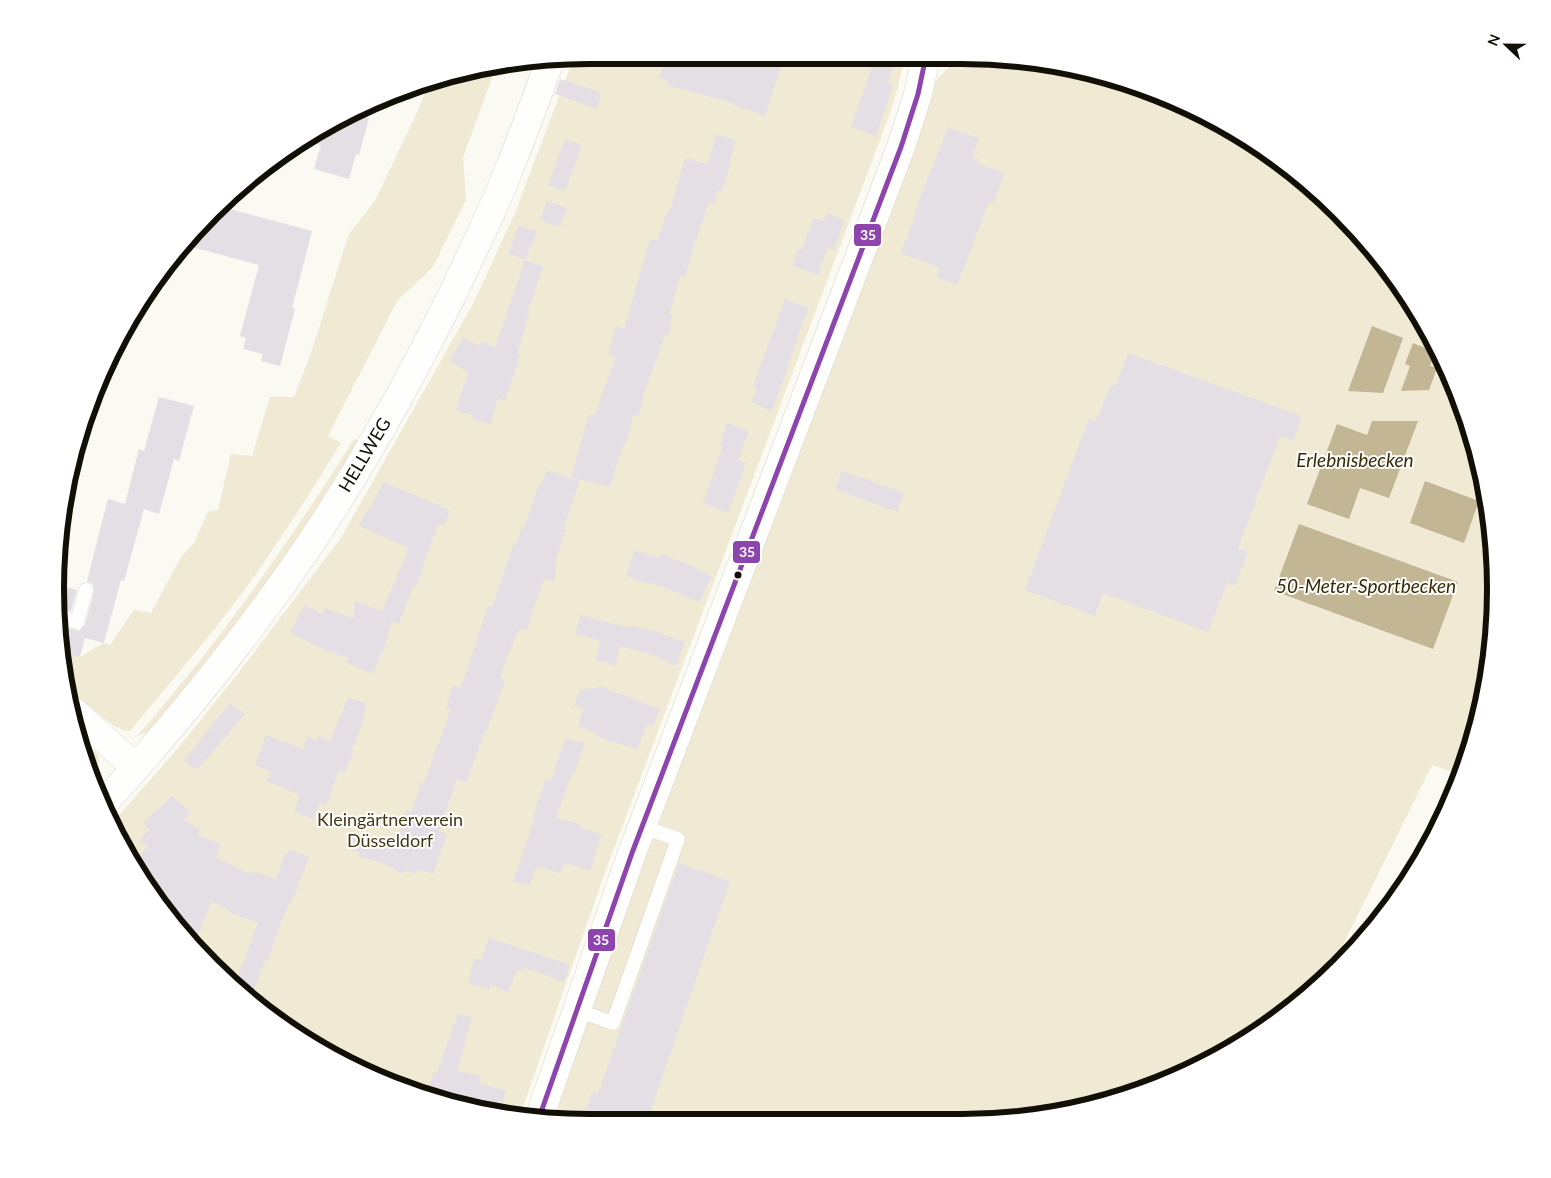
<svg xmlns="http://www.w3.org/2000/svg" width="1551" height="1178" font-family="Lato,sans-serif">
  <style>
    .green { fill: #f0e9d4 }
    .water { fill: #c2b695 }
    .building { fill: #e3dfe4 }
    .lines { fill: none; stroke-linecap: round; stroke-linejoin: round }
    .service-casing { stroke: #d7d5cd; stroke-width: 15 }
    .minor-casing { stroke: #d7d5cd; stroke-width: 29 }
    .tertiary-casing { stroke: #d7d5cd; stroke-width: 29 }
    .secondary-casing { stroke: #d7d5cd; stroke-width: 29 }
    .service { stroke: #fefefd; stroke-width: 14 }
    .minor { stroke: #fefefd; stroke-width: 28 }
    .tertiary { stroke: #fefefd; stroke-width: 28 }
    .secondary { stroke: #fefefd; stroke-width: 28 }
    .bus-1-casing { stroke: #fff; stroke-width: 9 }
    .bus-1 { stroke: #8e44ad; stroke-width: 5 }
    .bus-dot { fill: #120f06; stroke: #fff; stroke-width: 2 }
    .labels { text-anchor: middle; stroke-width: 4; stroke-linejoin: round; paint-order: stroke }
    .street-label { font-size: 18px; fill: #120f06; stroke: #fff }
    .park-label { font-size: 18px; fill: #443812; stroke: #fff }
    .water-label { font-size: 19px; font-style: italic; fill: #372b03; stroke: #fff }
    .rim { fill: none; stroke: #120f06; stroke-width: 6 }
    .line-badge { stroke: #fff; stroke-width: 2 }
    .badge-label { font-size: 14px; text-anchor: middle; font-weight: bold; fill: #fff }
  </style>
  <rect width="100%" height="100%" fill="#faf9f2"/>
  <g class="green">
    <path d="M 589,55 L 905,56 L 897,90 L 890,113 L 604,875 L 519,1118 L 417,1095 L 322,1051 L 212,967 L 145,886 L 113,822 L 180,746 L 240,671 L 341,538 L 474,302 L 515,213 L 574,57 Z"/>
    <path d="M 961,56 L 997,56 L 1100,73 L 1198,110 L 1259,145 L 1339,211 L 1406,292 L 1455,384 L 1486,485 L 1496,589 L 1486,693 L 1461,775 L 1432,765 L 1327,977 L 1259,1033 L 1166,1082 L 1031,1118 L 551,1118 L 643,854 L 782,495 L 937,79 Z"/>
    <path d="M 496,67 L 463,157 L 466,200 L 433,267 L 397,301 L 328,436 L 341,443 C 310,493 279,542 245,589 C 209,638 169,684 130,731 L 123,730 L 114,726 L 69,690 L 62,652 L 80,657 L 104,643 L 110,645 L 134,610 L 151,613 L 181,557 L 194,543 L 208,512 L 218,510 L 231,454 L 252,456 L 270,397 L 294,397 L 311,353 L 349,234 L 375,201 L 419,108 L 428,83 L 451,73 Z"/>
    <path d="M 354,439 L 359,441 L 312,515 L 272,575 L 239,620 L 192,683 L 151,731 L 137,736 C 218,644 289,543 354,439 Z"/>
    <path d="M 85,742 L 98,755 L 99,762 L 87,767 L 83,761 L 81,747 Z"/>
  </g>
  <g class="water">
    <path d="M 1372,326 L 1403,338 L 1383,393 L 1348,391 Z"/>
    <path d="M 1413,343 L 1435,352 L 1430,366 L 1437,368 L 1429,390 L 1401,391 L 1410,366 L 1405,364 Z"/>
    <path d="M 1372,421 L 1418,421 L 1389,498 L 1360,488 L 1349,519 L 1307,504 L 1337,424 L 1367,435 Z"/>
    <path d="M 1425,481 L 1479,501 L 1464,543 L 1410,523 Z"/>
    <path d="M 1299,524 L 1458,582 L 1433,649 L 1274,591 Z"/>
  </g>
  <g class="building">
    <path d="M 668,55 L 749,55 L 784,56 L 765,116 L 734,105 L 734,103 L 667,85 L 668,81 L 659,77 Z"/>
    <path d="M 876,56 L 896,56 L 888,85 L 893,86 L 876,136 L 851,127 Z"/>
    <path d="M 560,79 L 602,93 L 597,109 L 555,94 Z"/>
    <path d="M 353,114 L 369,118 L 359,155 L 356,154 L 349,179 L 314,169 L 321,145 L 316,144 L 321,127 Z"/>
    <path d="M 948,127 L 979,139 L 972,157 L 979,160 L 977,163 L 1005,173 L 993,204 L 989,202 L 957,285 L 936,277 L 940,268 L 901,253 L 916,214 L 914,214 Z"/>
    <path d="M 717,135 L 736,140 L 729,163 L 731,163 L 722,191 L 718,190 L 714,204 L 709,202 L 690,257 L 691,257 L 685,277 L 680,276 L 669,315 L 672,316 L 668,337 L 665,335 L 642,398 L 643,399 L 638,416 L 634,414 L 626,444 L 624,444 L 609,487 L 571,477 L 589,414 L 594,416 L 616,357 L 608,354 L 616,326 L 624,329 L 650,239 L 657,241 L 668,210 L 670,210 L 685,158 L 707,164 Z"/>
    <path d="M 565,139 L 582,145 L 565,191 L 548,185 Z"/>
    <path d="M 547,201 L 567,208 L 560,227 L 540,220 Z"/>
    <path d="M 218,206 L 312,231 L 292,308 L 295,309 L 280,366 L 261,361 L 263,354 L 243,349 L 246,338 L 240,336 L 259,265 L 192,247 L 194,243 L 187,241 L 211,212 Z"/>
    <path d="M 827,213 L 844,220 L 834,250 L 828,247 L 818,275 L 792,266 L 798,249 L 801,250 L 814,218 L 824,221 Z"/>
    <path d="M 519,225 L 537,232 L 525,260 L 508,253 Z"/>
    <path d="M 525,260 L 543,267 L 527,313 L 529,314 L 517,354 L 520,355 L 505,401 L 498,398 L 490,424 L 473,419 L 474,416 L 456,410 L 468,372 L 450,361 L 463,337 L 479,346 L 482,341 L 495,348 Z"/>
    <path d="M 785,299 L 808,308 L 796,339 L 798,339 L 787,367 L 788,367 L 772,411 L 751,402 L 757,388 L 753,387 L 758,372 Z"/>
    <path d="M 1128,353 L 1302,416 L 1293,441 L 1280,436 L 1238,548 L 1248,552 L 1235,586 L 1227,583 L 1208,632 L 1103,593 L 1095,616 L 1025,590 L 1089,418 L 1096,421 L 1111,384 L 1116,386 Z"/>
    <path d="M 159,397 L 194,406 L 179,461 L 174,459 L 159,514 L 144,509 L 124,581 L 121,580 L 104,643 L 85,638 L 80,657 L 62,652 L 56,625 L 79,631 L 85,625 L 94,592 L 93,584 L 87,581 L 108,499 L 125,504 L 139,449 L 144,451 Z"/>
    <path d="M 727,423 L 749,431 L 738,460 L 746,463 L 728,513 L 703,503 L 723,446 L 720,444 Z"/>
    <path d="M 547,470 L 580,481 L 563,529 L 566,530 L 557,556 L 554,581 L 544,579 L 535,604 L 527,630 L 520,629 L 508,654 L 500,679 L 505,680 L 486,732 L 484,732 L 467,782 L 457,779 L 439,831 L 447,834 L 433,874 L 417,869 L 416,874 L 405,870 L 403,874 L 382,863 L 358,856 L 359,853 L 345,846 L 350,835 L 388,848 L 389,844 L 396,847 L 406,810 L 411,812 L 421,783 L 424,783 L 451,709 L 446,708 L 453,685 L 461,688 L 488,606 L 492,607 L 514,542 L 517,543 L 522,526 L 524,527 L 539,484 L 542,484 Z"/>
    <path d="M 842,471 L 904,493 L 897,512 L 835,489 Z"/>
    <path d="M 383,482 L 450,510 L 444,526 L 438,524 L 416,587 L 413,586 L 399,624 L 392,621 L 383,652 L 382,651 L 373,674 L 347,663 L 348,658 L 327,651 L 290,633 L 304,605 L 323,614 L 325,608 L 354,619 L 354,601 L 382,611 L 409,548 L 359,526 L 369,507 L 371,508 Z"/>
    <path d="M 635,550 L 659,558 L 661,554 L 690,565 L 711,576 L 700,602 L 650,582 L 649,584 L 626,576 Z"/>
    <path d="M 59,585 L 77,590 L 71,611 L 57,607 Z"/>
    <path d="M 581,615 L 607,622 L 632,628 L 633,626 L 654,631 L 685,642 L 676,666 L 653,655 L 620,646 L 616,665 L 595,660 L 600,640 L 575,634 Z"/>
    <path d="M 601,687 L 660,709 L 653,727 L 647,724 L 637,750 L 613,741 L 612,743 L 578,725 L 583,709 L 574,706 L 580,690 Z"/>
    <path d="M 348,698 L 366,703 L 363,721 L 352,750 L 354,751 L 345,773 L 339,770 L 326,806 L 319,803 L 314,819 L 302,815 L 295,811 L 300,795 L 267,781 L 271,772 L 255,765 L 266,735 L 303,749 L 307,737 L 317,740 L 319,736 L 330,741 Z"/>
    <path d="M 230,703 L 245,714 L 197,770 L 184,760 Z"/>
    <path d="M 565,739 L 585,743 L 574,773 L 572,773 L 556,817 L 581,825 L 580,827 L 601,835 L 590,871 L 565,863 L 560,873 L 537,866 L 529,886 L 513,881 L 530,833 L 537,803 L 546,780 L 551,781 Z"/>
    <path d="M 172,796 L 190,812 L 184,820 L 200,829 L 197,835 L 221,844 L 216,857 L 252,875 L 253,871 L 276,879 L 285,853 L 287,854 L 289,849 L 309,857 L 291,904 L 289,903 L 280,925 L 268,961 L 265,960 L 251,997 L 235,985 L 258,923 L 234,914 L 212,901 L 194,946 L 145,886 L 134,864 L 148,845 L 139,842 L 149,829 L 143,823 Z"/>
    <path d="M 679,863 L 730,881 L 648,1118 L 583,1118 L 592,1092 L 598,1094 Z"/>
    <path d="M 489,938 L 570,965 L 564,982 L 525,968 L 524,971 L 517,970 L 508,992 L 490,985 L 489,990 L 468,983 L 474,959 L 481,961 Z"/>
    <path d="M 458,1013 L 472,1018 L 457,1071 L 482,1076 L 479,1083 L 506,1091 L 499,1114 L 425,1096 L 434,1072 L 437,1073 Z"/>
  </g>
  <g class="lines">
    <defs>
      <g id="service">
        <path d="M 57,616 L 77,622 L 86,590"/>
        <path d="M 576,1010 L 613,1023 L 678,839 L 642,827"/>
      </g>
      <path id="minor" d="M 74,712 L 136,768"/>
      <path id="tertiary" d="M 539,1118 L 632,853 L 901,147 L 918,94 L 926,56"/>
      <path id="secondary" d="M 104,803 C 177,723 245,639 306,550 C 362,467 410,380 454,291 C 471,254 490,217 505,179 C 521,140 536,100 550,60"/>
    </defs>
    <use href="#service" class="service-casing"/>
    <use href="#minor" class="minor-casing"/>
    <use href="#tertiary" class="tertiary-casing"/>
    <use href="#secondary" class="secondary-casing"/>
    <use href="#service" class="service"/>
    <use href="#minor" class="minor"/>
    <use href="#tertiary" class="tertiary"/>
    <use href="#secondary" class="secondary"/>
    <defs>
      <path id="bus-1" d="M 539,1118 L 632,853 L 901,147 L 918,94 L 926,56"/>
    </defs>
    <use href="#bus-1" class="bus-1-casing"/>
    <use href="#bus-1" class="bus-1"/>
  </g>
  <circle class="bus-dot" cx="738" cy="575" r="4.5"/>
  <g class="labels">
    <g class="street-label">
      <text transform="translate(365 455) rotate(-59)" y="6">HELLWEG</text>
    </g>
    <g class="park-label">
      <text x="390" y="826">Kleingärtnerverein<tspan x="390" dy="21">Düsseldorf</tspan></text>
    </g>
    <g class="water-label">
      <text x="1355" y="467">Erlebnisbecken</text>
      <text x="1366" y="593">50-Meter-Sportbecken</text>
    </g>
  </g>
  <path d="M0 0H1551V1178H0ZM589 64H962A525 525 0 0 1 1487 589V589A525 525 0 0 1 962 1114H589A525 525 0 0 1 64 589V589A525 525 0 0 1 589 64Z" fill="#fff" fill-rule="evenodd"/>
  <path class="rim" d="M589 64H962A525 525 0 0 1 1487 589V589A525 525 0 0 1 962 1114H589A525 525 0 0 1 64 589V589A525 525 0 0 1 589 64Z"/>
  <g class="line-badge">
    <rect x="853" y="223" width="29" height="24" rx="5" fill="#8e44ad"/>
    <rect x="732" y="540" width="29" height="24" rx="5" fill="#8e44ad"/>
    <rect x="587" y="928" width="29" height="24" rx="5" fill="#8e44ad"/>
  </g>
  <g class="badge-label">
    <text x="868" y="240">35</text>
    <text x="747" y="557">35</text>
    <text x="601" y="945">35</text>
  </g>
  <g transform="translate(1506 45) rotate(292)" stroke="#ffffff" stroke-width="4" paint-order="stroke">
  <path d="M0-4L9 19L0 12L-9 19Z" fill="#120f06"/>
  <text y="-8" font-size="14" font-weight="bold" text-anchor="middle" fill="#120f06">N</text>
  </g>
</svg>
